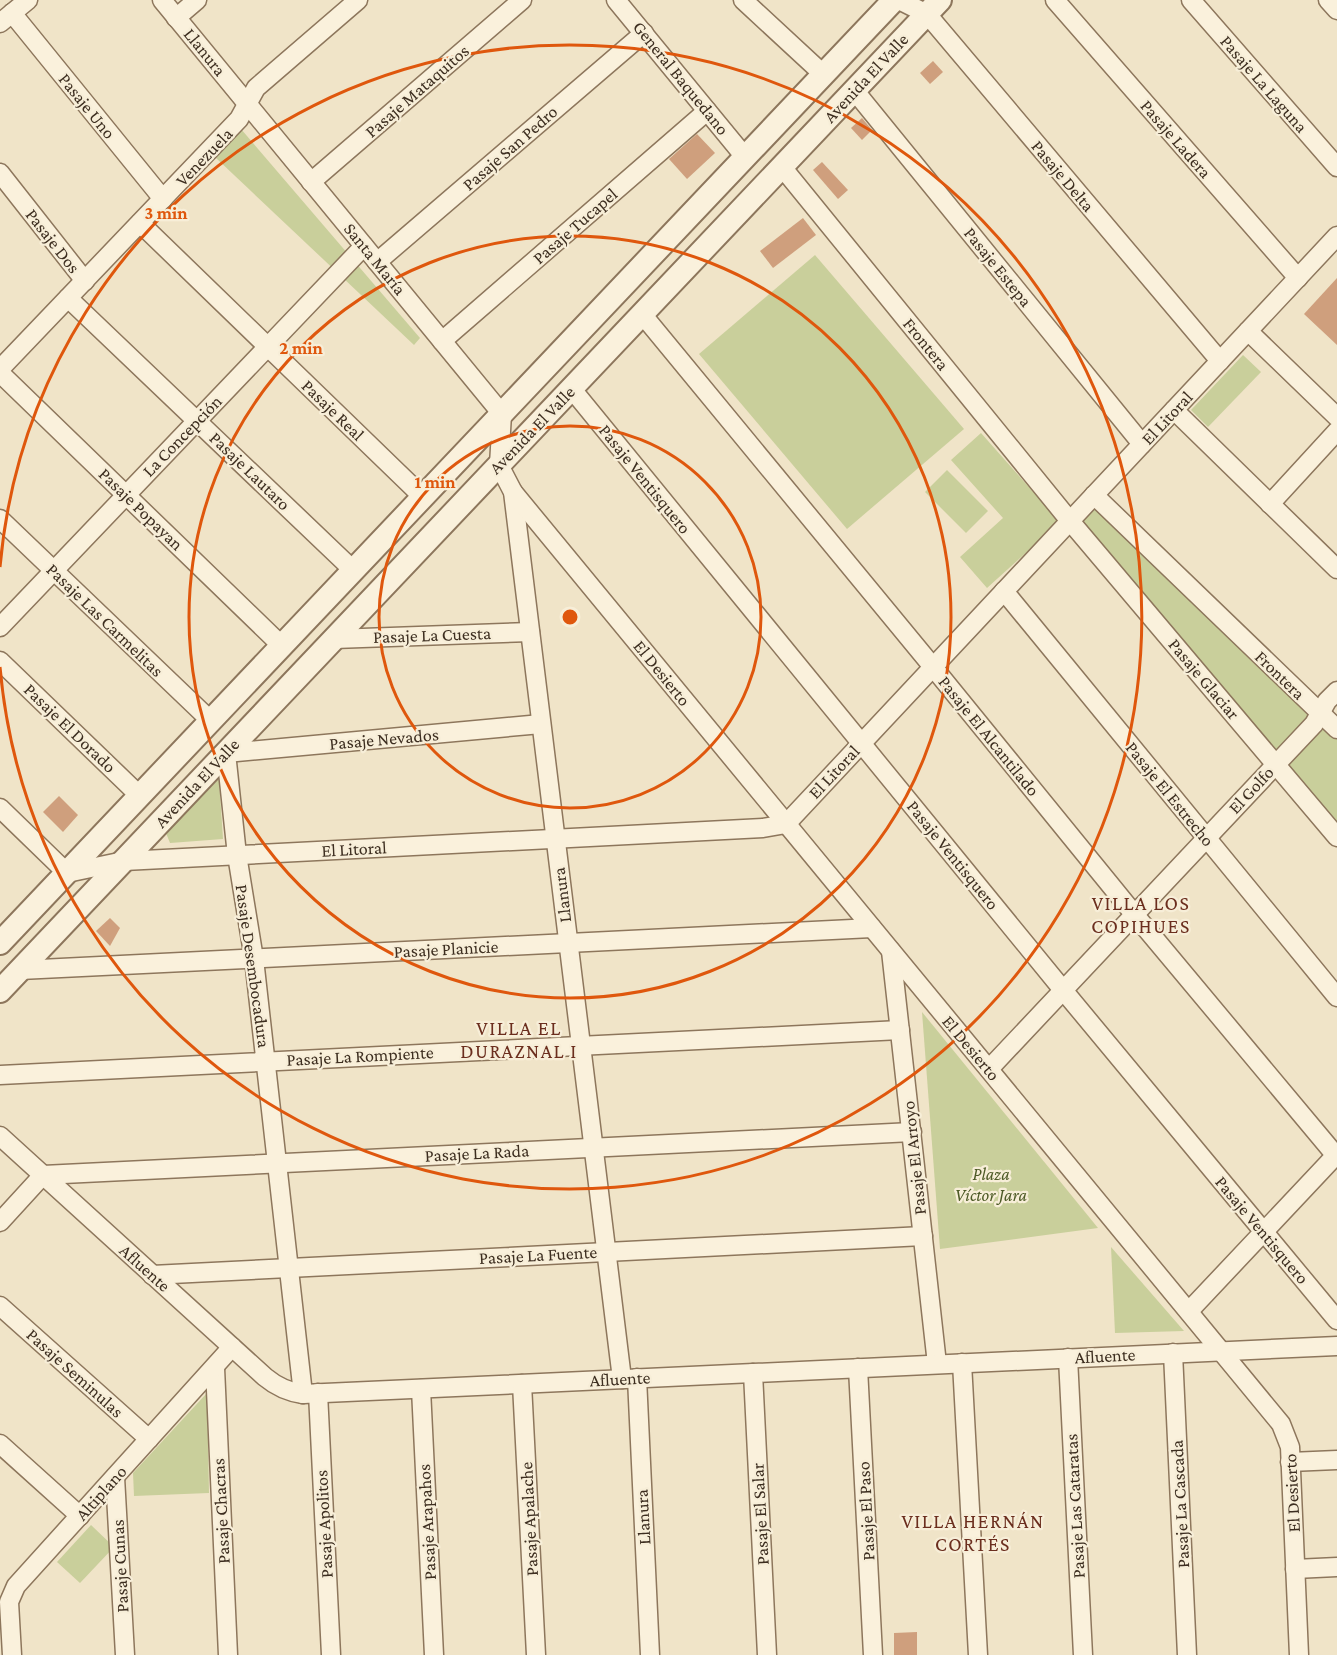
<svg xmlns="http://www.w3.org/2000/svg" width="1337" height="1655" font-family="'Crimson Pro',serif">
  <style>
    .green { fill: #c9cf9b }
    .building { fill: #cf9f7d }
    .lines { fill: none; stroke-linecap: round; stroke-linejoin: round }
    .minor-casing { stroke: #8d765c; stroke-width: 21 }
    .tertiary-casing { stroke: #8d765c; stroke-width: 26 }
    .minor { stroke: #faf1dc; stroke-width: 18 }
    .tertiary { stroke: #faf1dc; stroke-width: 22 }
    .ring { fill: none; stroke: #df570d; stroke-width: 3 }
    .labels { text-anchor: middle; stroke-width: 4.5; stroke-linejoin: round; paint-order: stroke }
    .street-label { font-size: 18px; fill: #3d2e20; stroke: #f7eed8 }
    .park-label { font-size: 18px; font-style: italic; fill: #4d5a26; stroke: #f7eed8 }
    .neighbourhood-label { font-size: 20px; letter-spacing: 1.5px; fill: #6b2e1e; stroke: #f7eed8 }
    .centre { fill: #df570d; stroke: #f7eed8; stroke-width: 3 }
    .ring-label { font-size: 18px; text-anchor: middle; font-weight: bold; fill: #df570d; stroke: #f7eed8; stroke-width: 4.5; stroke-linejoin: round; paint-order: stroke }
  </style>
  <rect width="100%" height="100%" fill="#f0e4c8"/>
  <g class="green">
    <path d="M 241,129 L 420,338 L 414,345 L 216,158 Z"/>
    <path d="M 815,255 L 964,429 L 847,529 L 699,354 Z"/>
    <path d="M 1243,355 L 1261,372 L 1208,427 L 1191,410 Z"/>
    <path d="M 981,433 L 1060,522 L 987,588 L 960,557 L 1003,518 L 951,460 Z"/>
    <path d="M 947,470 L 988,511 L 966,533 L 925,492 Z"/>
    <path d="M 1094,507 L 1337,736 L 1337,826 L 1079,523 Z"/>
    <path d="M 219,779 L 223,839 L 170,843 L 166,833 Z"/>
    <path d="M 922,1012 L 1098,1228 L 940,1249 Z"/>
    <path d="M 1111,1247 L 1184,1331 L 1115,1333 Z"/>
    <path d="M 207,1393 L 209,1493 L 134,1496 L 133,1473 Z"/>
    <path d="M 91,1525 L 114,1547 L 80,1583 L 57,1562 Z"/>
  </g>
  <g class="building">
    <path d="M 933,61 L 943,72 L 930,84 L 920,73 Z"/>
    <path d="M 862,118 L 872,130 L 862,140 L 851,128 Z"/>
    <path d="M 697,134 L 715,153 L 687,179 L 669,159 Z"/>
    <path d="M 822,162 L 848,190 L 838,199 L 813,170 Z"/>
    <path d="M 803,218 L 816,235 L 773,268 L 760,251 Z"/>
    <path d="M 1337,278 L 1337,345 L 1304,314 Z"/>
    <path d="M 59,796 L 78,815 L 63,832 L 43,812 Z"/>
    <path d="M 110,918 L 120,928 L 110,946 L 96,931 Z"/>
    <path d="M 917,1632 L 917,1655 L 894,1655 L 894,1633 Z"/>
  </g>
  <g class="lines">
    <defs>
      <g id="minor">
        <path d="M 162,0 L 502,414 L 499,465 L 513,492 L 622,1379"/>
        <path d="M 616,0 L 745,157"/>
        <path d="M 743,0 L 823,74"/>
        <path d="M 899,0 L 927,14 L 1220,361"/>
        <path d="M 1055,0 L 1298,278"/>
        <path d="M 1191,0 L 1337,167"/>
        <path d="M 1328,0 L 1337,10"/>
        <path d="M 12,13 L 163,199"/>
        <path d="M 176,18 L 197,0"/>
        <path d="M 0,23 L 28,0"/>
        <path d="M 854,90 L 1142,444"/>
        <path d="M 782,167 L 1070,521 L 1337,837"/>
        <path d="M 0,173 L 85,281"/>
        <path d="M 311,182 L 522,0"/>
        <path d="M 140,223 L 423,497"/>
        <path d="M 377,262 L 644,33"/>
        <path d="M 68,298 L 353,570"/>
        <path d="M 642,314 L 933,667 L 1134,914 L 1337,1157"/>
        <path d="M 1248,331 L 1337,417"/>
        <path d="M 442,341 L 707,111"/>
        <path d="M 0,369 L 239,119 L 256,88 L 358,0"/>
        <path d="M 0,373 L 282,646"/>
        <path d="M 571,388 L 1063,990 L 1337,1320"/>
        <path d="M 1174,410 L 1337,569"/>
        <path d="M 513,492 L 1281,1424 L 1290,1447 L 1299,1655"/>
        <path d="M 1094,495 L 1337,729"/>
        <path d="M 1270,504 L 1337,431"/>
        <path d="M 0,519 L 211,721"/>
        <path d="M 1004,591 L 1337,997"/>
        <path d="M 0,627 L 364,246"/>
        <path d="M 334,639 L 530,632"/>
        <path d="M 0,661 L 140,796"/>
        <path d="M 0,808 L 67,873 L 124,861 L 763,828 L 786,824 L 1337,236"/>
        <path d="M 891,951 L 937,1364"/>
        <path d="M 20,970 L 872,928"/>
        <path d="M 989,1069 L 1314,724 L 1327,701 L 1337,691"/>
        <path d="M 0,1075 L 900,1030"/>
        <path d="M 0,1136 L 265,1377 C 277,1387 288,1392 303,1394 L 1337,1346"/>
        <path d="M 0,1222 L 43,1175 L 912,1132"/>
        <path d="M 152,1275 L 923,1236"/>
        <path d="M 0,1306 L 149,1439"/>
        <path d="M 1189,1311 L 1337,1154"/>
        <path d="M 1173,1353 L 1187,1655"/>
        <path d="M 1068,1358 L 1083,1655"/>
        <path d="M 962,1363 L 978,1655"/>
        <path d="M 215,1368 L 228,1655"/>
        <path d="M 858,1368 L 873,1655"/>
        <path d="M 753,1373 L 767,1655"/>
        <path d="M 637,1378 L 650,1655"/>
        <path d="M 522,1384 L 536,1655"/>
        <path d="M 421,1389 L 434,1655"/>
        <path d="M 318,1393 L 331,1655"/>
        <path d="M 303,1394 L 254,959 L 237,855 L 226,753 L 541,724"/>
        <path d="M 0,1444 L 80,1516"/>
        <path d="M 1290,1462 L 1337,1460"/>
        <path d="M 115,1477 L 125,1655"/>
        <path d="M 1295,1569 L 1337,1567"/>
        <path d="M 12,1655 L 9,1602 L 16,1586 L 232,1347"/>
      </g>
      <g id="tertiary">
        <path d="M 0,943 L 894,0"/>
        <path d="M 0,991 L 940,0"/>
      </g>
    </defs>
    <use href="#minor" class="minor-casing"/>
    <use href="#tertiary" class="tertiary-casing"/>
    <use href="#minor" class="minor"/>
    <use href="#tertiary" class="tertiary"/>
  </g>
  <g class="ring">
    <circle cx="570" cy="617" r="191"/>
    <circle cx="570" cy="617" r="381"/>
    <path d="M0 567A572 572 0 1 1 0 667"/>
  </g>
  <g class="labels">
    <g class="street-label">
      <text transform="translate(205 52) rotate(51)" y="6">Llanura</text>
      <text transform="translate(681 78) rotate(51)" y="6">General Baquedano</text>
      <text transform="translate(866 78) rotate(-47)" y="6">Avenida El Valle</text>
      <text transform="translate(1264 84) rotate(49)" y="6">Pasaje La Laguna</text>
      <text transform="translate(417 91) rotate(-41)" y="6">Pasaje Mataquitos</text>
      <text transform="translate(87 106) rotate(51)" y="6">Pasaje Uno</text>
      <text transform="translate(1176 139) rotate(49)" y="6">Pasaje Ladera</text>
      <text transform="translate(510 148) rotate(-41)" y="6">Pasaje San Pedro</text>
      <text transform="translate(204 157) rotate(-46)" y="6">Venezuela</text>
      <text transform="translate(1063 176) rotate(50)" y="6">Pasaje Delta</text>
      <text transform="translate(575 226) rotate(-41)" y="6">Pasaje Tucapel</text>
      <text transform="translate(53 241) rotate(52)" y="6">Pasaje Dos</text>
      <text transform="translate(375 259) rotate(51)" y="6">Santa María</text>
      <text transform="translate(998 267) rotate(51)" y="6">Pasaje Estepa</text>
      <text transform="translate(926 344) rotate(51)" y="6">Frontera</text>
      <text transform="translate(333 410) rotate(44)" y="6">Pasaje Real</text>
      <text transform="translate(1167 418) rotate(-47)" y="6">El Litoral</text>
      <text transform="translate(532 430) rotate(-46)" y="6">Avenida El Valle</text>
      <text transform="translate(182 436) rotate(-46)" y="6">La Concepción</text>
      <text transform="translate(250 471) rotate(44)" y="6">Pasaje Lautaro</text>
      <text transform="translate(645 479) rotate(51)" y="6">Pasaje Ventisquero</text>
      <text transform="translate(141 509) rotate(44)" y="6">Pasaje Popayan</text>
      <text transform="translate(105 620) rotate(44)" y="6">Pasaje Las Carmelitas</text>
      <text transform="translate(432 635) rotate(-2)" y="6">Pasaje La Cuesta</text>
      <text transform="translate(662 673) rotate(51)" y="6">El Desierto</text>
      <text transform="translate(1280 675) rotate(44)" y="6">Frontera</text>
      <text transform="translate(1204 679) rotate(50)" y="6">Pasaje Glaciar</text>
      <text transform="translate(70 728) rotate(44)" y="6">Pasaje El Dorado</text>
      <text transform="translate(989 736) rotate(51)" y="6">Pasaje El Alcantilado</text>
      <text transform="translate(384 739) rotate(-5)" y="6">Pasaje Nevados</text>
      <text transform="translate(834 772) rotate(-47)" y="6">El Litoral</text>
      <text transform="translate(197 783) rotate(-47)" y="6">Avenida El Valle</text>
      <text transform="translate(1251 790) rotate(-47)" y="6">El Golfo</text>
      <text transform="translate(1170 794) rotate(51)" y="6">Pasaje El Estrecho</text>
      <text transform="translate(354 849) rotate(-3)" y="6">El Litoral</text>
      <text transform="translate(953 855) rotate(51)" y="6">Pasaje Ventisquero</text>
      <text transform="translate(562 895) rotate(-97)" y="6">Llanura</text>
      <text transform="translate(446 949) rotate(-3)" y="6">Pasaje Planicie</text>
      <text transform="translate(253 966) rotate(82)" y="6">Pasaje Desembocadura</text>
      <text transform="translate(971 1048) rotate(50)" y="6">El Desierto</text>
      <text transform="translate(360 1056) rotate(-3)" y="6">Pasaje La Rompiente</text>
      <text transform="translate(477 1153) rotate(-3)" y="6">Pasaje La Rada</text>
      <text transform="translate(914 1158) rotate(-96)" y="6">Pasaje El Arroyo</text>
      <text transform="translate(1262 1230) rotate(50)" y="6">Pasaje Ventisquero</text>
      <text transform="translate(538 1255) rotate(-3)" y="6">Pasaje La Fuente</text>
      <text transform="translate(145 1268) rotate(42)" y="6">Afluente</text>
      <text transform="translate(1105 1356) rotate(-3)" y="6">Afluente</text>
      <text transform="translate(75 1373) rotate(42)" y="6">Pasaje Seminulas</text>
      <text transform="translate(620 1379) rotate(-3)" y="6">Afluente</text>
      <text transform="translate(101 1493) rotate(-48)" y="6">Altiplano</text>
      <text transform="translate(1292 1493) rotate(-93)" y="6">El Desierto</text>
      <text transform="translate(1180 1504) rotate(-93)" y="6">Pasaje La Cascada</text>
      <text transform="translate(1075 1506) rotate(-93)" y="6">Pasaje Las Cataratas</text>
      <text transform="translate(221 1511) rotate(-93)" y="6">Pasaje Chacras</text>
      <text transform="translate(866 1511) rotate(-93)" y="6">Pasaje El Paso</text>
      <text transform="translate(760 1514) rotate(-93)" y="6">Pasaje El Salar</text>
      <text transform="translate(643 1517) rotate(-93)" y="6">Llanura</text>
      <text transform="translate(529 1519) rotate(-93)" y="6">Pasaje Apalache</text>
      <text transform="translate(427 1522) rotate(-93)" y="6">Pasaje Arapahos</text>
      <text transform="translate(324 1524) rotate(-93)" y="6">Pasaje Apolitos</text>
      <text transform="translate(120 1566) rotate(-93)" y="6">Pasaje Cunas</text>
    </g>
    <g class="park-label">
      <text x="991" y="1180">Plaza<tspan x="991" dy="21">Víctor Jara</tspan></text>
    </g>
    <g class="neighbourhood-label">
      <text x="1141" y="910">VILLA LOS<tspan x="1141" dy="23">COPIHUES</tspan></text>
      <text x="519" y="1035">VILLA EL<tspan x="519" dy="23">DURAZNAL I</tspan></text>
      <text x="973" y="1528">VILLA HERNÁN<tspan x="973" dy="23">CORTÉS</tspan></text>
    </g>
  </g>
  <circle cx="570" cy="617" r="9" class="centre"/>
  <g class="ring-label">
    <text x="166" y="219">3 min</text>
    <text x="301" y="354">2 min</text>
    <text x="435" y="488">1 min</text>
  </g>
</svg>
